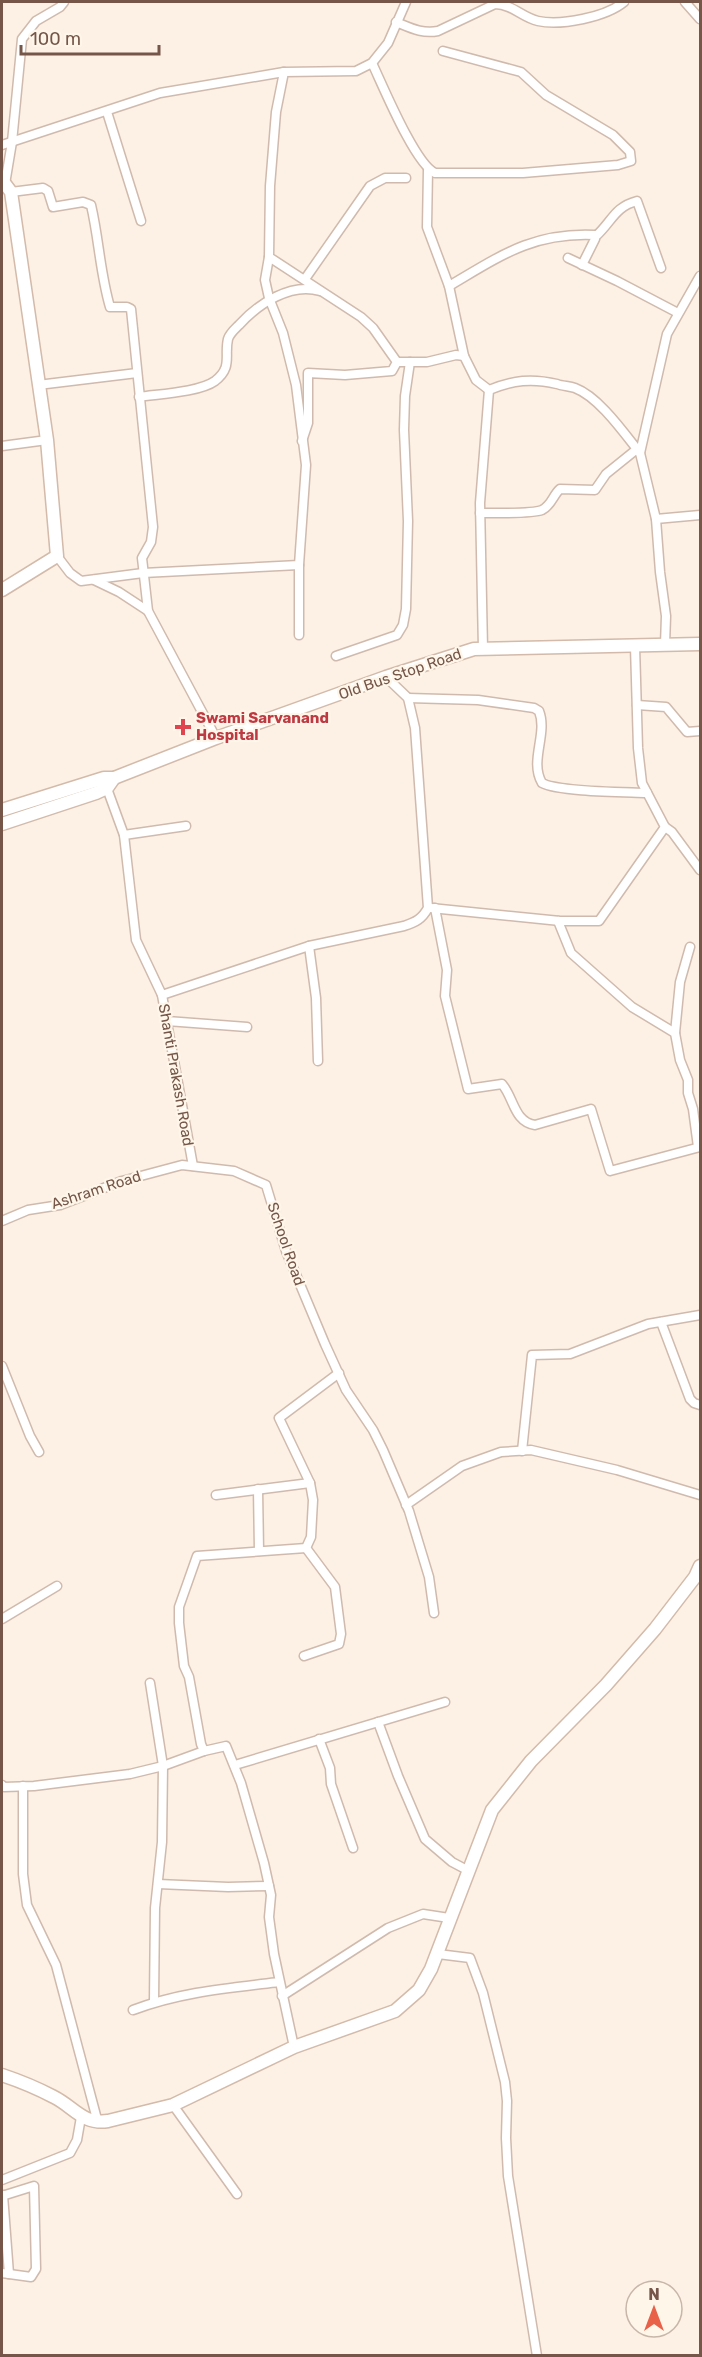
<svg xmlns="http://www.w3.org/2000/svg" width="702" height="2357" font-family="Rubik,sans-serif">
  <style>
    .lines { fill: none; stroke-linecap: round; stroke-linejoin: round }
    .street-casing { stroke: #d0baad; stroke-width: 11 }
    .secondary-casing { stroke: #d3baaa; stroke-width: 15 }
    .street { stroke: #fff; stroke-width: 8 }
    .secondary { stroke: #fff; stroke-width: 12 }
    .health-dot { fill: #e0444e; stroke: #fff6ea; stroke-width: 2 }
    .labels { text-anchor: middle; stroke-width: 4.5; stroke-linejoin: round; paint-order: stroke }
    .street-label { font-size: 15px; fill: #755649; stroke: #fff6ea }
    .health-label { font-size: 15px; font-weight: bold; fill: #be3a42; stroke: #fff6ea; text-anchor: start }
  </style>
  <rect width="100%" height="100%" fill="#fcf1e4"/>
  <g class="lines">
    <defs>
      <g id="street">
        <path d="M 685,2 L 700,19"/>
        <path d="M 396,22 C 411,28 422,34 438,31 L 495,4 C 514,5 521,17 538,21 C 561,26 606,17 624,2"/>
        <path d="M 372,63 C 383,86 415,164 435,173 L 523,173 L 618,165 L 631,161 L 630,152 L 613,135 L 546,95 L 521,72 L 443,51"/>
        <path d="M 107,112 L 141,221"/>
        <path d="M 2,145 L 160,93 L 284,72"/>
        <path d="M 428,170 L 427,227 L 449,286 L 464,356"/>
        <path d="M 5,184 L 12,142 L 22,39 L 36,21 L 60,7 L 64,2"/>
        <path d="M 11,192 L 43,188 L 48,191 L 53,207 L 83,202 L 91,205 C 99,239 100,273 110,307 L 127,307 L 131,309 L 153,527 L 151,542 L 142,558 L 148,611 L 216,738"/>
        <path d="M 595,237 C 612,222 614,207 637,201 L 661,268"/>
        <path d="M 568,258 L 617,281 L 678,313"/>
        <path d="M 305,279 L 370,186 L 385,178 L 406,178"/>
        <path d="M 449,286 C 500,256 533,232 595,235 L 595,239 L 582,265"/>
        <path d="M 397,362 L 427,362 L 456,355 L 464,356 L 476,380 L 489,390 C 513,380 532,378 557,384 C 562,386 569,386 575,388 C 599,397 624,433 640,453 L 667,334 L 700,276"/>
        <path d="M 38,385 L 137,373"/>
        <path d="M 139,397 C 159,394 200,392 215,381 C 233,367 224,356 228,339 C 230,333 235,329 239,325 C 258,304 291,282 320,291"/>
        <path d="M 302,441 L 308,423 L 308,373 L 345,375 L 392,371 L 397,362 L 373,328 L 361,317 L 269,257 L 270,186 L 276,112 L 284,72 L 356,71 L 372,63 L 388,43 L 406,2"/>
        <path d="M 2,446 L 47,440"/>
        <path d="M 640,453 L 656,519 L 660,572 L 666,616 L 665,645"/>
        <path d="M 480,513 C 493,513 532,514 542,510 C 552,505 553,495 560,489 L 595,490 L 606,474 L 637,449"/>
        <path d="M 656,519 L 700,515"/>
        <path d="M 57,556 L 70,573 L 81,581 L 143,573 L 299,565 L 306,465 L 296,385 L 283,333 L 269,298 L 265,280 L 269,257"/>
        <path d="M 299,565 L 299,635"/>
        <path d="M 94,580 L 119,592 L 148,611"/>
        <path d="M 483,649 L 480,503 L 489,390"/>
        <path d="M 336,656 L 397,635 L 403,625 L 406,609 L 408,521 L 404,430 L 405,396 L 410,362"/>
        <path d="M 408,698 L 478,700 L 534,708 L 539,711 C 548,734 529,761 542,783 C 559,792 624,792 647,793"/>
        <path d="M 637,705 L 666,707 L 687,732 L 700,731"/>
        <path d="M 105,783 L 124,835 L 136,940 L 162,995 L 193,1166"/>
        <path d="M 665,827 L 672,832 L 700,870"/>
        <path d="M 124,835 L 186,826"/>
        <path d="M 431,908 L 560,921 L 599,921 L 665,827 L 642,783 L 638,748 L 635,646"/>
        <path d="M 435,908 L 447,970 L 445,996 L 468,1089 L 502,1084 C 514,1098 514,1122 535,1125 L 591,1109 L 610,1171 L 700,1147"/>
        <path d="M 558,921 L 571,953 L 632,1007 L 675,1033 L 680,1060 L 688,1080 L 688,1093 L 693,1109 L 698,1147"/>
        <path d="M 309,946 L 316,998 L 318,1061"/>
        <path d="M 162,995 L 309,946 L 404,926 C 416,922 422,919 428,908 L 415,728 L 408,698 L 386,677"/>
        <path d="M 167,1021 L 247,1027"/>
        <path d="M 675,1033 L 680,982 L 690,947"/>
        <path d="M 2,1221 L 28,1210 L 60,1205 L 122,1181 L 182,1165 L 234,1171 L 266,1185 L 286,1251 L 325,1344 L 346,1390 L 373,1430 L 383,1450 L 409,1511 L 429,1577 L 434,1613"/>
        <path d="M 661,1322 L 690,1399 L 694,1403 L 700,1405"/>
        <path d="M 2,1366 L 30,1436 L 39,1452"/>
        <path d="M 522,1451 L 532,1355 L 570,1354 L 648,1324 L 700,1315"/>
        <path d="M 258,1489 L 259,1551"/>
        <path d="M 216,1495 L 310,1483"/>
        <path d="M 406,1505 L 462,1466 L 501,1452 L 531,1450 L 617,1470 L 700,1495"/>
        <path d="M 2,1619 L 57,1586"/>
        <path d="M 304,1656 L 339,1644 L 341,1634 L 335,1587 L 306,1548"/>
        <path d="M 150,1683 L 163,1766 L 162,1842 L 155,1908 L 154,2002"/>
        <path d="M 378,1722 L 398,1776 L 425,1839 L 452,1862 L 469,1871"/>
        <path d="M 319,1739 L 330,1768 L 331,1784 L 353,1848"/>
        <path d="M 235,1765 L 445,1702"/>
        <path d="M 2,1785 L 4,1787 L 34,1786 L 130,1774 L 163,1766 L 204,1751"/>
        <path d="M 23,1786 L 23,1874 L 27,1905 L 56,1965 L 98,2123"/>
        <path d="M 158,1884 L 228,1887 L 269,1886"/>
        <path d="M 438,1954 L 470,1958 L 483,1993 L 505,2082 L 507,2101 L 506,2138 L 508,2176 L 537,2356"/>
        <path d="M 282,1996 L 388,1928 L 423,1914 L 449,1918"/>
        <path d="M 133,2010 C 180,1992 229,1988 279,1982"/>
        <path d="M 294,2047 L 274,1954 L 269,1917 L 271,1895 L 264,1863 L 241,1783 L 226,1746 L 204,1751 L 201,1744 L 189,1677 L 184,1666 L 179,1623 L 179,1607 L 197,1556 L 306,1548 L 311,1537 L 313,1500 L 310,1483 L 279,1418 L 339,1373"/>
        <path d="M 173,2105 L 237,2194"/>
        <path d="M 2,2180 L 70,2153 L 77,2140 L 81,2117"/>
        <path d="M 3,2195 L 9,2274"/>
        <path d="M 2,2196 L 34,2186 L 36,2269 L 31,2277 L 2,2273"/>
      </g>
      <g id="secondary">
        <path d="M 2,180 L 11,192 L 47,440 L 57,556 L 2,590"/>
        <path d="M 2,810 L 104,778 L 114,778 L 216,738 L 386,677 L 474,649 L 700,644"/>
        <path d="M 2,824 L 96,793 L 107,788 L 114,778"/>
        <path d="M 2,2075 C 20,2081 37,2088 54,2097 C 74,2107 83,2125 108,2121 L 173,2105 L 294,2047 L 395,2011 L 419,1990 L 431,1969 L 492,1810 L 531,1761 L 606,1685 L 655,1629 L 695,1577 L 700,1566"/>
      </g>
    </defs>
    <use href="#street" class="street-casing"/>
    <use href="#secondary" class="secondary-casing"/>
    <use href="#street" class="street"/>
    <use href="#secondary" class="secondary"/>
  </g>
  <path class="health-dot" d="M180 718h6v6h6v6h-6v6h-6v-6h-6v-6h6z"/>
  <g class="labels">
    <g class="street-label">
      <text transform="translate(400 674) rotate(-19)" y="5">Old Bus Stop Road</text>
      <text transform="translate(176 1075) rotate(80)" y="5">Shanti Prakash Road</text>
      <text transform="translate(96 1190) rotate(-18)" y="5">Ashram Road</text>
      <text transform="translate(286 1244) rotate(71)" y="5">School Road</text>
    </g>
    <g class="health-label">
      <text x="196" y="723">Swami Sarvanand<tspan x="196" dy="17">Hospital</tspan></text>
    </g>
  </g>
  <rect width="702" height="2357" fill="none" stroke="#755649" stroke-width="6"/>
  <g transform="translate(654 2309)"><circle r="28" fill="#fff6ea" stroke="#c8b6aa" stroke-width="1.5"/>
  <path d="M0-4.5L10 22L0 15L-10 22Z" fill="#e86148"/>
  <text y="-9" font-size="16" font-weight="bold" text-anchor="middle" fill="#755649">N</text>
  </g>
  <path d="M21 45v9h138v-9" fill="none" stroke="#755649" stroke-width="3"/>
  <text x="30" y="45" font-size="18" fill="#755649" stroke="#fff6ea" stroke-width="4.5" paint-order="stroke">100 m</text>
</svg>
